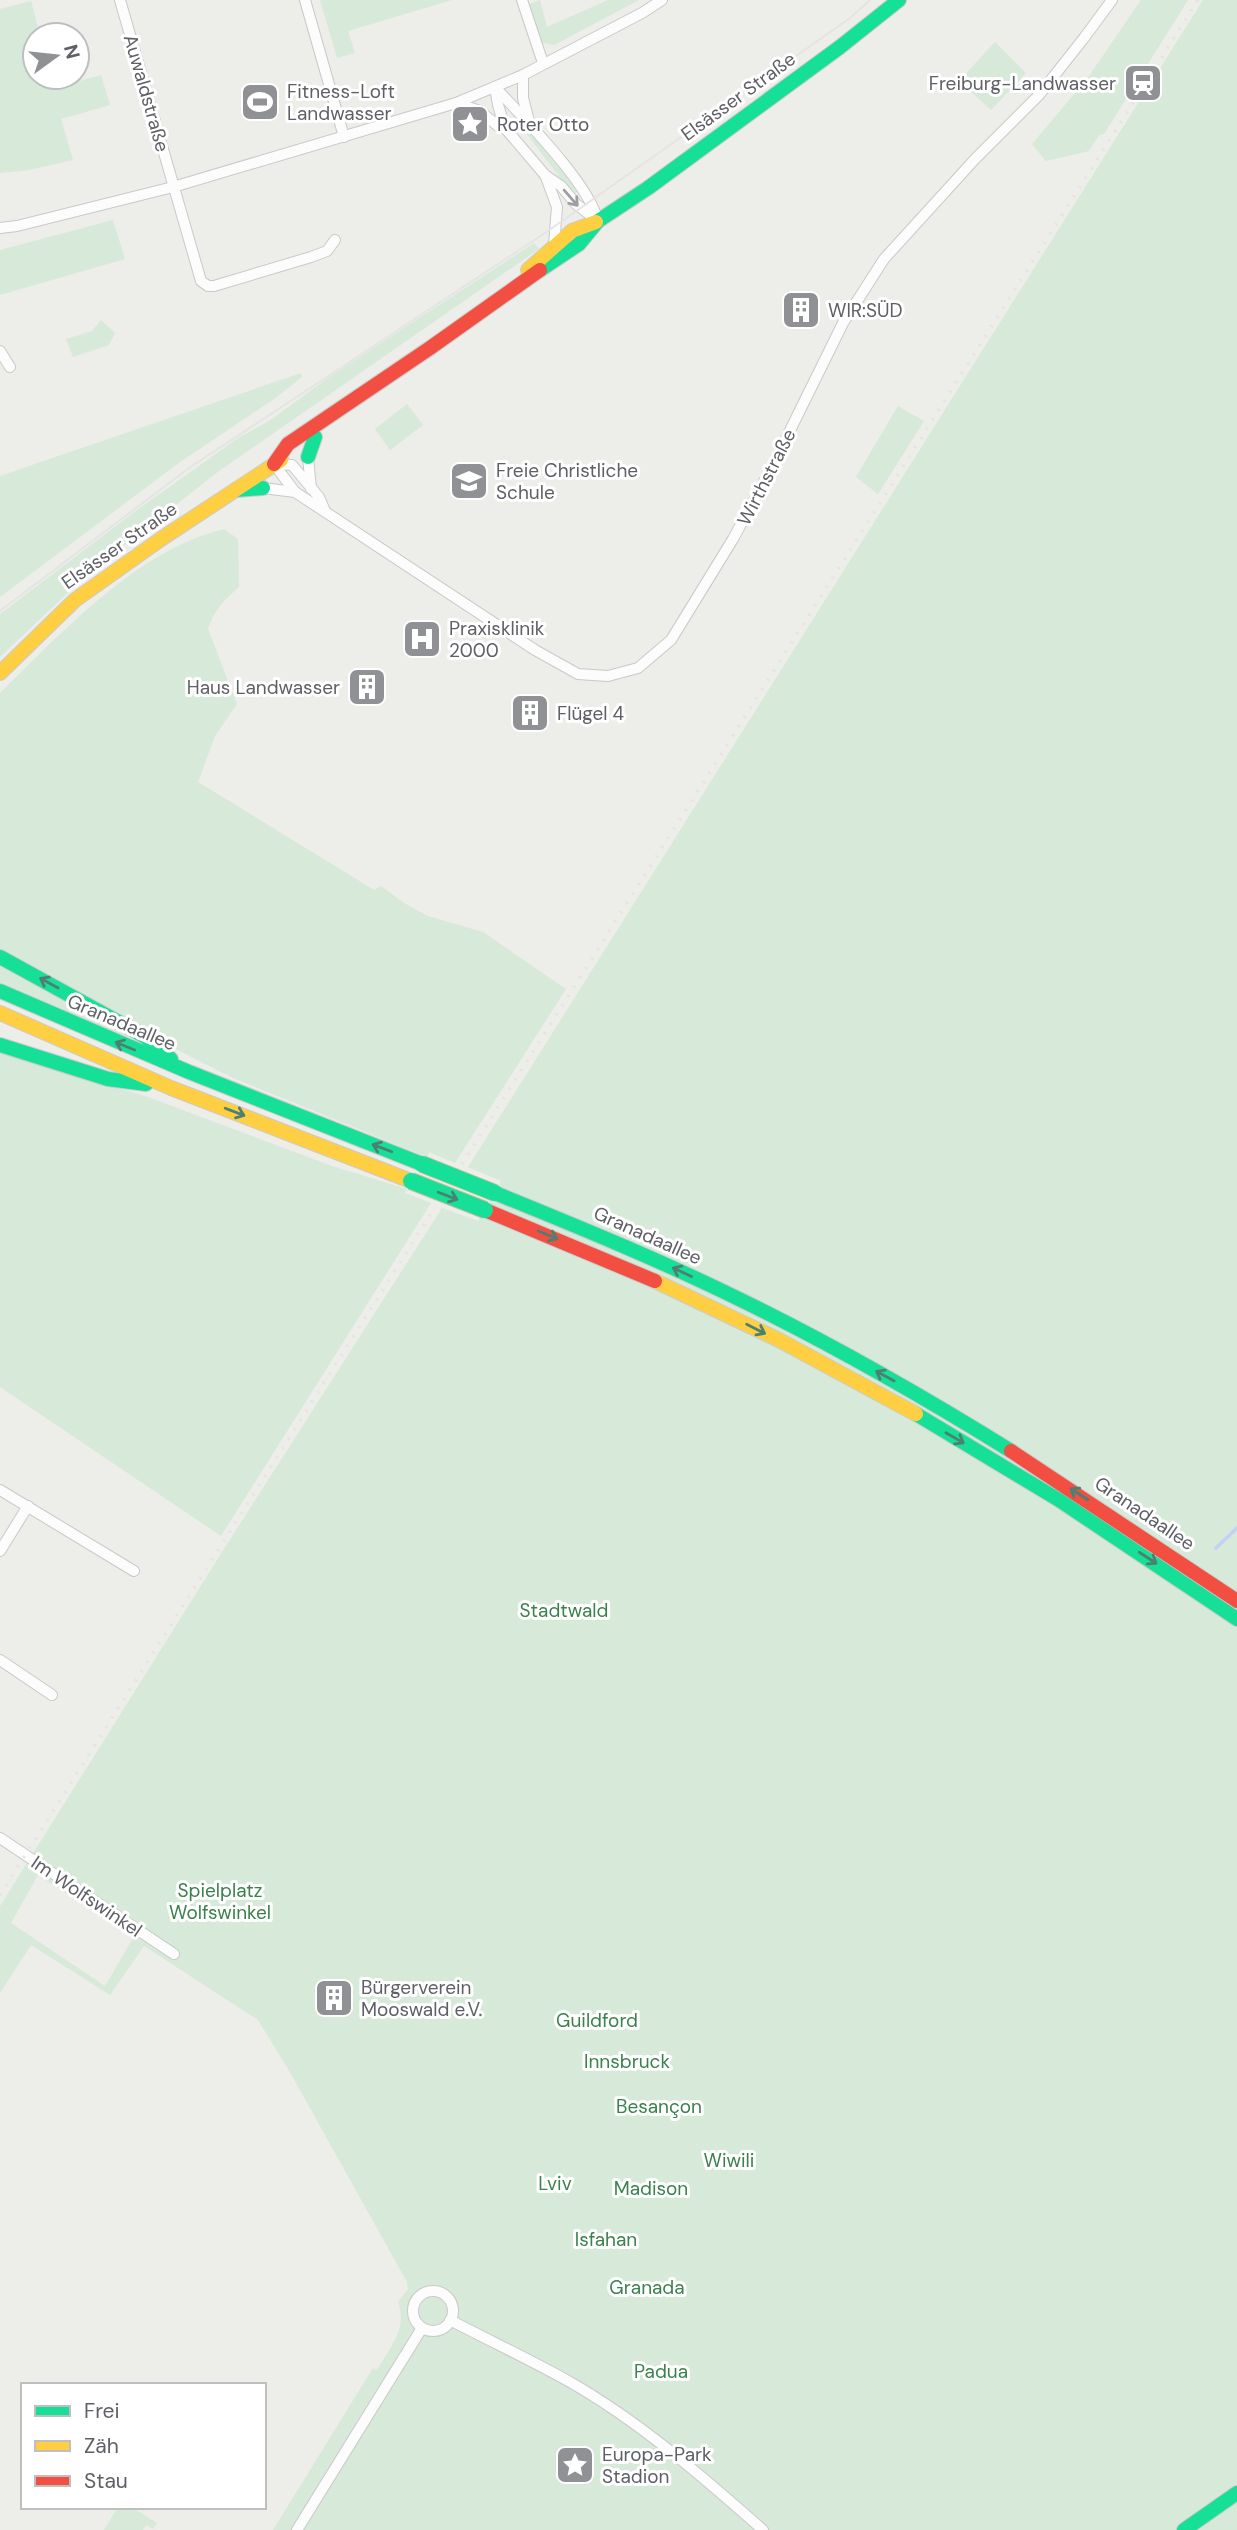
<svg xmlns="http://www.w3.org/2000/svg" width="1237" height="2530" font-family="'DM Sans',sans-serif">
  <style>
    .green { fill: #d7e9d9; fill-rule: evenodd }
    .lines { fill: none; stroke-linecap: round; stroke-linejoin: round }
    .stream { stroke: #c0d3f5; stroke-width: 3.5 }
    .street-casing { stroke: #c9c9c9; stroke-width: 12 }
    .fast-casing { stroke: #cacbcb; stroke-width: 16 }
    .slow-casing { stroke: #cacbcb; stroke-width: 16 }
    .jam-casing { stroke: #cacbcb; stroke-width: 16 }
    .street { stroke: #fcfcfc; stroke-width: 10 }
    .fast { stroke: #16e098; stroke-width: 14 }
    .slow { stroke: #ffcf43; stroke-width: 14 }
    .jam { stroke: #f24e42; stroke-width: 14 }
    .tram { stroke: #e4e4e4; stroke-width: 2 }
    .rail { stroke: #e4e4e4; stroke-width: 3.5; stroke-dasharray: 2 9; stroke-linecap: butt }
    .fast-bridge-casing { stroke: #c4bf98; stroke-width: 18; stroke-linecap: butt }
    .fast-bridge { stroke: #16e098; stroke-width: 16 }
    .oneway { stroke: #9d9ea2 }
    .oneway2 { stroke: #4c8072 }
    .labels { text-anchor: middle; stroke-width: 6; stroke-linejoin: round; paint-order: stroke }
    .poi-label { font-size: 19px; fill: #5e6066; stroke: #fff; text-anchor: start }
    .street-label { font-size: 19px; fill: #5e6066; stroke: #fff }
    .park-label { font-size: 19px; fill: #3a814c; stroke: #fff }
  </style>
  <rect width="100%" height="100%" fill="#edede9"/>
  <g class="green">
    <path d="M 320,0 L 452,0 L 348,31 L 355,53 L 337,58 Z"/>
    <path d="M 540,0 L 547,27 L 608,0 L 639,0 L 554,45 L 540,42 L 527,5 Z"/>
    <path d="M 1141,0 L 1188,0 L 1104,134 L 1099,135 L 1089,151 L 1046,161 L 1032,144 L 1087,79 Z"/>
    <path d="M 1203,0 L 1237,0 L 1237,2530 L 273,2530 L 373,2368 L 377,2370 C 390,2347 408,2329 398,2302 L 408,2289 L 407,2282 L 291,2074 L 258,2020 L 144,1946 L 110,1995 L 31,1945 L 0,1993 L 0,1906 L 229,1541 L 442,1208 L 478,1221 L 501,1181 L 468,1167 ZM 38,1875 L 133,1938 L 105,1986 L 11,1923 Z"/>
    <path d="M 31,1 L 40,35 L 35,35 L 35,77 L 52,77 L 55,88 L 101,75 L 110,105 L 61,119 L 73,160 L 29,170 L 0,173 L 0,9 Z"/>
    <path d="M 995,42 L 1026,73 L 991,110 L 959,81 Z"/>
    <path d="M 505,105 L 510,107 L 578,191 L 573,195 Z"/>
    <path d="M 113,220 L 125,259 L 0,295 L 0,250 Z"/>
    <path d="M 534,243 L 539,249 L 219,471 L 128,542 L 75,586 L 0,657 L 0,614 L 137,510 L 238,438 L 269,421 L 332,375 Z"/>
    <path d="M 101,320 L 115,333 L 109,345 L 73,357 L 66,339 L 92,331 Z"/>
    <path d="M 301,373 L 302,377 L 274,399 L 180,462 L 0,597 L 0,476 Z"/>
    <path d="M 407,404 L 423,425 L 390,450 L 375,429 Z"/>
    <path d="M 898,406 L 924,421 L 878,494 L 856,477 Z"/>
    <path d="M 224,529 L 238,539 L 239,587 C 225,599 214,610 208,629 L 237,704 L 215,736 L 198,782 L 374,890 L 381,886 L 404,903 L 428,916 L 483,932 L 566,989 L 455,1163 L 429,1152 L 427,1157 L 233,1078 L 152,1037 L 0,951 L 0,693 C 63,632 137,550 224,529 Z"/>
    <path d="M 0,964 L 144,1043 L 0,985 Z"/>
    <path d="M 0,1053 L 148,1097 L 332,1166 L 407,1189 L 405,1193 L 431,1203 L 221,1536 L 0,1387 Z"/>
    <path d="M 118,2507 L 131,2507 L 157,2523 L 153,2529 L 146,2525 L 143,2530 L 104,2530 Z"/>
  </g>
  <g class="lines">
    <path class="stream" d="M 1216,1548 L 1237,1528"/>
    <defs>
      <g id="street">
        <path d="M 120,0 L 201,281 L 208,286 L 214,286 L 311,257 L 327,251 L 335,240"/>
        <path d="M 305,0 L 344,137"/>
        <path d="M 522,0 L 543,63"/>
        <path d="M 523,75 L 523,98 L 529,121"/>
        <path d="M 495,87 L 498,105 L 505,128 L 545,175 L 561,186 L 576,204 L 598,221"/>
        <path d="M 495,87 C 523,118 588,182 598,221"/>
        <path d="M 456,103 L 480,111 L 499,127 L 505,128"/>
        <path d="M 546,177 L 557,207 L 554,245"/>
        <path d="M 0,228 L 17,226 L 173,187 L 456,103 L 523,75 L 642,13 L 662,0"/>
        <path d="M 0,351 L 10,367"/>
        <path d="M 308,457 L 311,489"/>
        <path d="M 274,464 L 295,492"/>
        <path d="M 275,464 L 292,465 L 319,497 L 325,511"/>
        <path d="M 263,488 L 295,492 L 535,650 L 578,674 L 608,676 L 638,668 L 671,640 L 733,539 L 771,469 L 843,323 L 884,259 L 975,159 L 1039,95 L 1084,38 L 1112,0"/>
        <path d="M 0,1490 L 134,1571"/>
        <path d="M 0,1551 L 28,1506"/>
        <path d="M 0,1660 L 52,1695"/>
        <path d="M 0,1838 L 174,1954"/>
        <circle cx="433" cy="2311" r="20"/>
        <path d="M 450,2320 C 490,2341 531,2360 570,2382 C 640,2422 703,2477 763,2530"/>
        <path d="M 297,2530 L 422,2328"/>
      </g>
      <g id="fast">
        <path d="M 540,270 L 579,244 L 598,221 L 648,188 L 840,47 L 899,0"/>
        <path d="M 308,457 L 315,437"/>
        <path d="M 236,490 L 263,488"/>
        <path d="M 0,957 L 144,1036 L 171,1059"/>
        <path d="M 0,991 L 189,1072 L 422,1164"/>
        <path d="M 0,1045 L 108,1079 L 146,1084"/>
        <path d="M 495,1193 C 579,1227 662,1261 743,1301 C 835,1346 924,1397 1011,1451"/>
        <path d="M 916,1414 L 1059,1500 L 1237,1619"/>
        <path d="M 1184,2530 L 1237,2493"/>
      </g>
      <g id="slow">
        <path d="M 528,270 L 572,231 L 596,222"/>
        <path d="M 0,673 L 75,600 L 161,539 L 281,460"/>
        <path d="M 0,1013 L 171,1088 L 411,1181"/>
        <path d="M 655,1281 L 779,1340 L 916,1414"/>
      </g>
      <g id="jam">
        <path d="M 274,464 L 288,444 L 430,348 L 540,270"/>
        <path d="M 485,1210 L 655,1281"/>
        <path d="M 1011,1451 L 1237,1601"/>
      </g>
    </defs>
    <use href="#street" class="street-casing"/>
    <use href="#fast" class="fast-casing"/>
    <use href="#slow" class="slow-casing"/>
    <use href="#jam" class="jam-casing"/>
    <use href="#street" class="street"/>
    <use href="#fast" class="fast"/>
    <use href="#slow" class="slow"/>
    <use href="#jam" class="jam"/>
    <path class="tram" d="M 0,611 L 189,468 L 545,233 L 850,18 L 870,0"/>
    <g class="rail">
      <path d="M 462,1164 L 1198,0"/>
      <path d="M 0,1895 L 434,1209"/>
    </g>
    <defs>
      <g id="fast-bridge">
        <path d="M 422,1164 L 495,1193"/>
        <path d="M 411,1181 L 485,1210"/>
      </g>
    </defs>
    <use href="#fast-bridge" class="fast-bridge-casing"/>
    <use href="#fast-bridge" class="fast-bridge"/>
  </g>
  <defs><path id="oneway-shaft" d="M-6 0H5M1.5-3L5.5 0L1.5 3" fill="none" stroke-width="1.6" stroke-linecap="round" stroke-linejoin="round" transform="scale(1.75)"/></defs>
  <use class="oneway" href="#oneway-shaft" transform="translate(571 198) rotate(49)"/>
  <g class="oneway2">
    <use href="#oneway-shaft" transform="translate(49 983) rotate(-151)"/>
    <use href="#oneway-shaft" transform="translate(125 1046) rotate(-158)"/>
    <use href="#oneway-shaft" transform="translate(235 1112) rotate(21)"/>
    <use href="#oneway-shaft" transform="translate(382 1148) rotate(-159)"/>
    <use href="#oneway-shaft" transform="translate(448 1196) rotate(21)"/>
    <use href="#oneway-shaft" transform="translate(548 1235) rotate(22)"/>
    <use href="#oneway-shaft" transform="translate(682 1272) rotate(-155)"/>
    <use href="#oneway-shaft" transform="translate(756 1329) rotate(27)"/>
    <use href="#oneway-shaft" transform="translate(885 1376) rotate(-151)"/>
    <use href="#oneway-shaft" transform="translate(955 1438) rotate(30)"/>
    <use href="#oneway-shaft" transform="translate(1079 1494) rotate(-147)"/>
    <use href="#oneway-shaft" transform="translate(1148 1558) rotate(33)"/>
  </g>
  <defs>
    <symbol id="station-square" viewBox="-11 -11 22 22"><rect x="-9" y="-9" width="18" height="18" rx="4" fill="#909194" stroke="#fff"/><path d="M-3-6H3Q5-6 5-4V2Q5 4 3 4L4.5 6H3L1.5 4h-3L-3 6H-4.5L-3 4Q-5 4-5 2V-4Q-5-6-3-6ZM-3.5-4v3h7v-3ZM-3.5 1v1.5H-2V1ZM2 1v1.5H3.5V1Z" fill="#fff"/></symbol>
    <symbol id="stadium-square" viewBox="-11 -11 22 22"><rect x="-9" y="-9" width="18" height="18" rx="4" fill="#909194" stroke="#fff"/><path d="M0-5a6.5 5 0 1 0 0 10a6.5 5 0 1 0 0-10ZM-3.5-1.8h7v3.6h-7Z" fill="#fff"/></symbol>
    <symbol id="sight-square" viewBox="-11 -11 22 22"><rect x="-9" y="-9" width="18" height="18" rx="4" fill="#909194" stroke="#fff"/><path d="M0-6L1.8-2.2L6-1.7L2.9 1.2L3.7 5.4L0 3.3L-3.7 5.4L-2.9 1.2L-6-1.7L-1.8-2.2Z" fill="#fff"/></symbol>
    <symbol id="building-square" viewBox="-11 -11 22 22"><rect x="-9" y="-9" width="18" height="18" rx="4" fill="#909194" stroke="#fff"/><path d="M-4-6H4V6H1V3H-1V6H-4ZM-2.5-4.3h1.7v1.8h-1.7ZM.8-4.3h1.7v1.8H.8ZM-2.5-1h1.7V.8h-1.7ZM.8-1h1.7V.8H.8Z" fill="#fff"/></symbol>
    <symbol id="school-square" viewBox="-11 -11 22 22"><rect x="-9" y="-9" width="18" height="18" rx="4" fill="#909194" stroke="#fff"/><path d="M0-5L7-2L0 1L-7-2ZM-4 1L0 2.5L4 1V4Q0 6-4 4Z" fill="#fff"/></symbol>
    <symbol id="hospital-square" viewBox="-11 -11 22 22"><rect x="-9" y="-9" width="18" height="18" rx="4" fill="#909194" stroke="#fff"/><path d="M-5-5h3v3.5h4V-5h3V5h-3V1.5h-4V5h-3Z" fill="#fff"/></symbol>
  </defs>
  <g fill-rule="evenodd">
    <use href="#station-square" x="1121" y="61" width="44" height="44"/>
    <use href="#stadium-square" x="238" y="80" width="44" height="44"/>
    <use href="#sight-square" x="448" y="102" width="44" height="44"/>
    <use href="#building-square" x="779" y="288" width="44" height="44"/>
    <use href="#school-square" x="447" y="459" width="44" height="44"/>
    <use href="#hospital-square" x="400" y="617" width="44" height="44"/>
    <use href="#building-square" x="345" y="665" width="44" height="44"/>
    <use href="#building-square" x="508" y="691" width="44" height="44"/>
    <use href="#building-square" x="312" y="1976" width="44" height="44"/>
    <use href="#sight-square" x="553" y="2443" width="44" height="44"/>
  </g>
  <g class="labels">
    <g class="poi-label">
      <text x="1116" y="90" text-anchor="end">Freiburg-Landwasser</text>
      <text x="287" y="98">Fitness-Loft<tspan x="287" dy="22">Landwasser</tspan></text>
      <text x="497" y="131">Roter Otto</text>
      <text x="828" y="317">WIR:SÜD</text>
      <text x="496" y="477">Freie Christliche<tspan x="496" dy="22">Schule</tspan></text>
      <text x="449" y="635">Praxisklinik<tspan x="449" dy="22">2000</tspan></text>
      <text x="340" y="694" text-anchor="end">Haus Landwasser</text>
      <text x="557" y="720">Flügel 4</text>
      <text x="361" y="1994">Bürgerverein<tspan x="361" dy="22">Mooswald e.V.</tspan></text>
      <text x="602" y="2461">Europa-Park<tspan x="602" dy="22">Stadion</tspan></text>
    </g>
    <g class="street-label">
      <text transform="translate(147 93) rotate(74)" y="7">Auwaldstraße</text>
      <text transform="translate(738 96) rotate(-36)" y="7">Elsässer Straße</text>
      <text transform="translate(766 477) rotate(-63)" y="7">Wirthstraße</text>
      <text transform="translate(119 545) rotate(-35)" y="7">Elsässer Straße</text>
      <text transform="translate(122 1022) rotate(23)" y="7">Granadaallee</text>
      <text transform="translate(648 1235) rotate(24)" y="7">Granadaallee</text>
      <text transform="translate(1145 1513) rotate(34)" y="7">Granadaallee</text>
      <text transform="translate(87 1896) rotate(34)" y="7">Im Wolfswinkel</text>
    </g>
    <g class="park-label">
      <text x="564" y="1617">Stadtwald</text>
      <text x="220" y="1897">Spielplatz<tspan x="220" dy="22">Wolfswinkel</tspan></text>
      <text x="597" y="2027">Guildford</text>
      <text x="627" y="2068">Innsbruck</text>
      <text x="659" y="2113">Besançon</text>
      <text x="729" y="2167">Wiwili</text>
      <text x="555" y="2190">Lviv</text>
      <text x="651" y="2195">Madison</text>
      <text x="606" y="2246">Isfahan</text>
      <text x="647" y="2294">Granada</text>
      <text x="661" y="2378">Padua</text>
    </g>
  </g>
  <rect x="21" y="2383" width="245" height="126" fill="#ffffff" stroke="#bfbfc2" stroke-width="2"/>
  <rect x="35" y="2406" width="35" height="10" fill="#16e098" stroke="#bfbfc2" stroke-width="2"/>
  <text x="84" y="2418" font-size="21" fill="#5e6066">Frei</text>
  <rect x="35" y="2441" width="35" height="10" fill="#ffcf43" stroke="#bfbfc2" stroke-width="2"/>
  <text x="84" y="2453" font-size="21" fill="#5e6066">Zäh</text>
  <rect x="35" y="2476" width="35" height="10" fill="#f24e42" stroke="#bfbfc2" stroke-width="2"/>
  <text x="84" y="2488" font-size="21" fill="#5e6066">Stau</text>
  <g transform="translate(56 56) rotate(75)"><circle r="33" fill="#ffffff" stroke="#bfbfc2" stroke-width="2"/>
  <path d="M0-5L12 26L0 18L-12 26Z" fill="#909194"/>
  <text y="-10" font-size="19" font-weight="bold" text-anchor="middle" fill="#5e6066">N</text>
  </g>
</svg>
